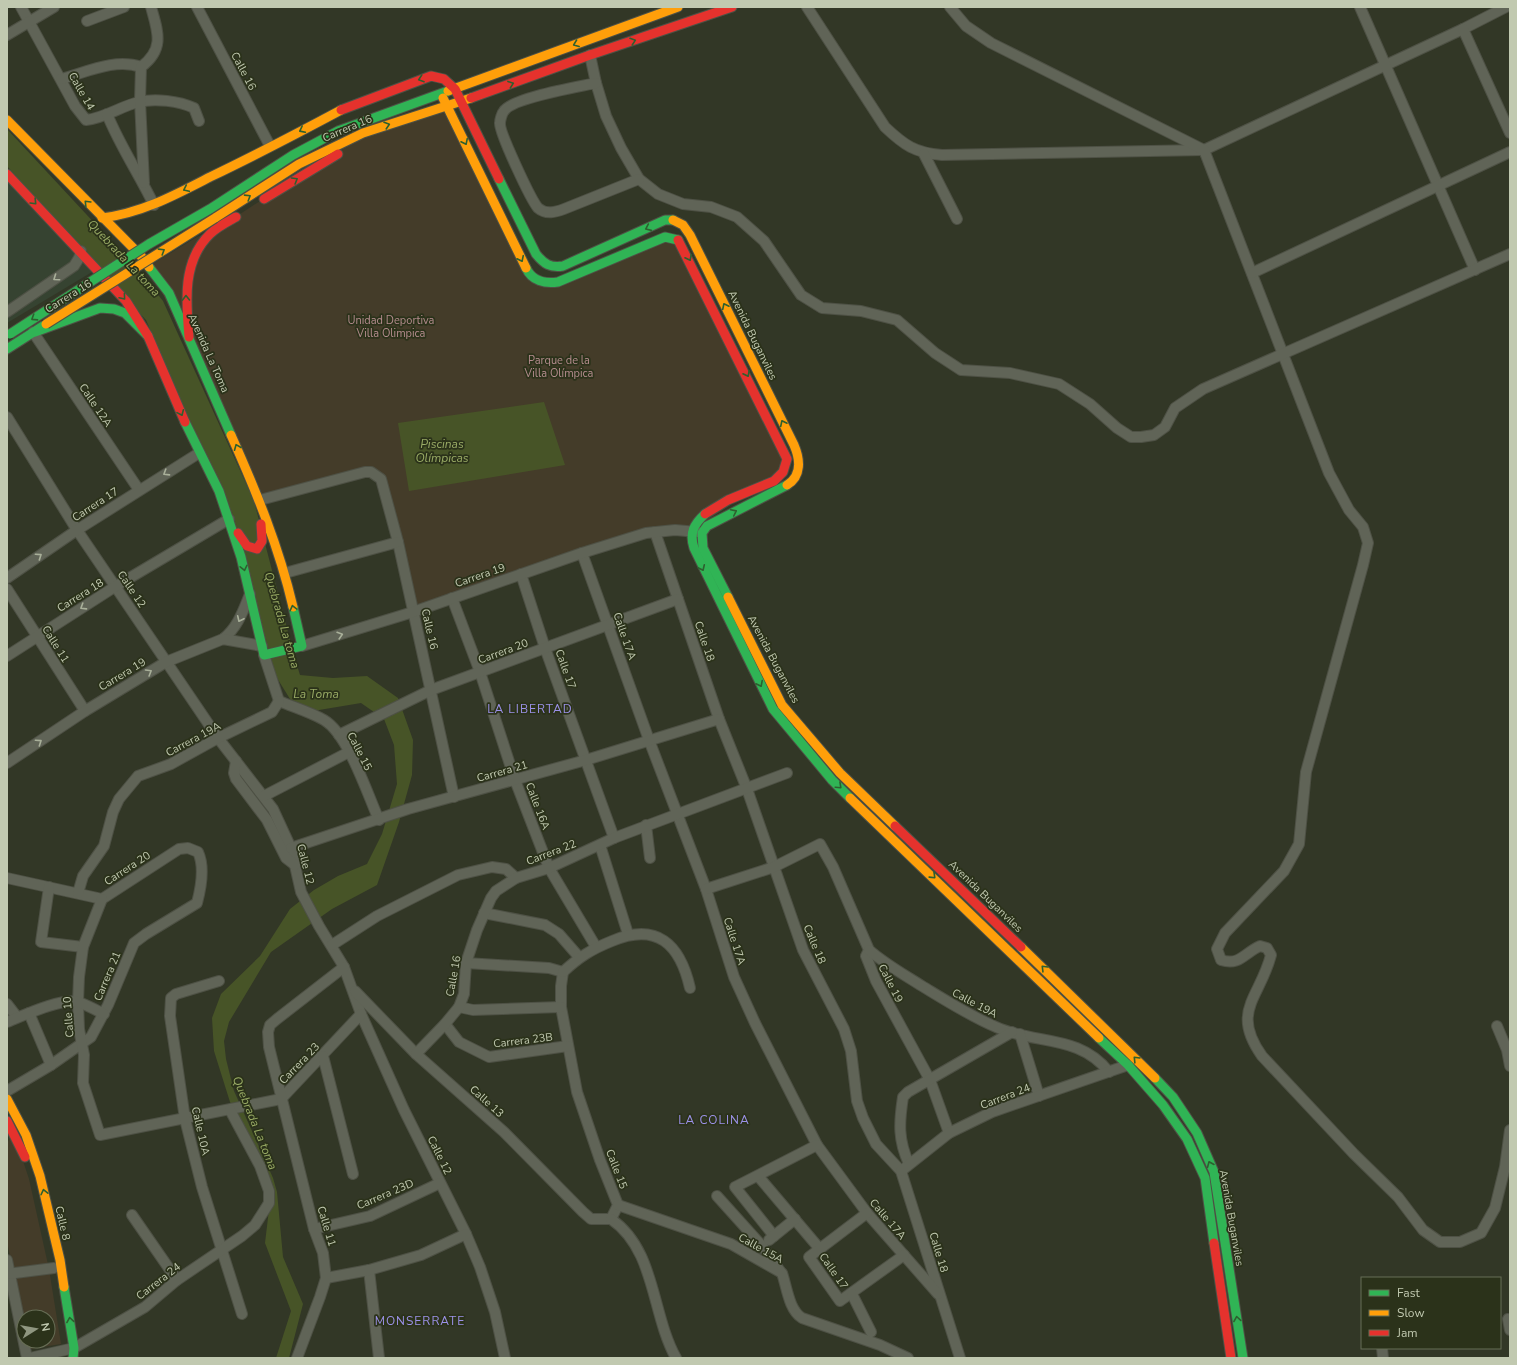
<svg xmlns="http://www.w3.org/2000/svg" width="1517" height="1365" font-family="'Nunito Sans',sans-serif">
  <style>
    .medical { fill: #364331 }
    .green { fill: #443c29 }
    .water { fill: #475427 }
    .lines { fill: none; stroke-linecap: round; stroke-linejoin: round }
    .street-casing { stroke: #4e5145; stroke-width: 12 }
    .fast-casing { stroke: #4e5145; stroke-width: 11 }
    .slow-casing { stroke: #4e5145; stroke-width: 11 }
    .jam-casing { stroke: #4e5145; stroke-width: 11 }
    .street { stroke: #606457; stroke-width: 10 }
    .fast { stroke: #30b455; stroke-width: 9 }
    .slow { stroke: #ff9f0a; stroke-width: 9 }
    .jam { stroke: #e5322d; stroke-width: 9 }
    .fast-bridge-casing { stroke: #4f5344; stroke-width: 11; stroke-linecap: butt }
    .slow-bridge-casing { stroke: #4f5344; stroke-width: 11; stroke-linecap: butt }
    .fast-bridge { stroke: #30b455; stroke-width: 9 }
    .slow-bridge { stroke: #ff9f0a; stroke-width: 9 }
    .oneway { stroke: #2d602f }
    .oneway2 { stroke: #a9b09a }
    .labels { text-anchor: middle; stroke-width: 3.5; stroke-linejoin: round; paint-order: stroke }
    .street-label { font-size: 11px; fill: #c1c9b0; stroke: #2b321a }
    .park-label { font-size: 11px; fill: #b58c8e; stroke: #2b321a }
    .water-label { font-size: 12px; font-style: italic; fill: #99ab65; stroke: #2b321a }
    .neighbourhood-label { font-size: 12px; letter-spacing: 1px; fill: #9c91e9; stroke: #2b321a }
  </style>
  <rect width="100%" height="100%" fill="#323726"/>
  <path class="medical" d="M 7,174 L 97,269 L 7,323 Z"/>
  <g class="green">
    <path d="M 447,107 L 528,272 L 542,283 L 672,237 L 787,466 L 692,531 L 655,532 L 413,612 L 384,486 L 371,472 L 262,498 L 149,266 L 197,237 L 225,224 L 363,133 Z"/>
    <path d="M 10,1138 L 22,1158 L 29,1179 L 49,1269 L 61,1344 L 30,1349 L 28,1341 L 48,1341 L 48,1317 L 24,1317 L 24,1320 L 7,1242 L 7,1143 Z"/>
  </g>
  <g class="water">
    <path d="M 7,129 L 139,271 L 163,301 L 254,501 L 295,659 L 300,675 L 333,678 L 367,676 L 398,698 L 413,740 L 412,775 L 399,822 L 377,885 L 332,909 L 271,952 L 229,1022 L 224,1041 L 226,1059 L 234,1091 L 273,1178 L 277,1192 L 283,1257 L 303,1304 L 289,1358 L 276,1358 L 291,1311 L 265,1243 L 271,1193 L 239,1118 L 230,1102 L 214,1051 L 212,1018 L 221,994 L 260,956 L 290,909 L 314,890 L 338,876 L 367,864 L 382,834 L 397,784 L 394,745 L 384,719 L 361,703 L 313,711 L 290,699 L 277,678 L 263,638 L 233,520 L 146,320 L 107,279 L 7,166 Z"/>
    <path d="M 544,402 L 565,465 L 409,491 L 398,423 Z"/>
  </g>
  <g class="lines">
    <defs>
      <g id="street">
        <path d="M 21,7 L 75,106 L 86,120 C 105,118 121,106 139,102 C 155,98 179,101 194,108 L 199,121"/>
        <path d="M 197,7 L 270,146"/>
        <path d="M 807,7 L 885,127 C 904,145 915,153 942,155 L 1204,150 L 1463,29 L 1506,7"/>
        <path d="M 950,7 L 966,26 L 991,43 L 1204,150 L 1329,473 L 1349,510 L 1363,527 L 1368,543 L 1363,565 L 1306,772 L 1299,844 L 1284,871 L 1225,933 L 1217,949 L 1221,960 C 1240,966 1244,953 1260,946 L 1267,948 L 1271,955 C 1260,998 1230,1011 1262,1056 L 1354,1154 L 1398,1197 L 1423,1230 L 1440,1242 L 1460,1242 L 1481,1233 L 1495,1208 L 1505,1167 L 1510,1130"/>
        <path d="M 1360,7 L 1475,270"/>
        <path d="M 87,21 L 124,7"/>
        <path d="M 1463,29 L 1510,133"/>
        <path d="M 7,35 L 54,7"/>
        <path d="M 590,55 L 596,83 L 606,116 L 621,148 L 639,179 L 658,194 L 683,204 L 711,207 L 737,217 L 764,241 L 801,295 L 822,308 L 861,311 L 897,320 L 935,353 L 961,370 L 1010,373 L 1059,384 L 1090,404 L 1117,428 L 1131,437 L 1141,437 L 1154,435 L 1165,427 L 1175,408 L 1203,389 L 1510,254"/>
        <path d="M 61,79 C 87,72 115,58 141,67"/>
        <path d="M 596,83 C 578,87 512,98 504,111 C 502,113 500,120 500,123 C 499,132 531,200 538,208 C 546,215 556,212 564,209 L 639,179"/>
        <path d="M 107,114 C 120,146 139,174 154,205"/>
        <path d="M 924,154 L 957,219"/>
        <path d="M 144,183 L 140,101 L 141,67 C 165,49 158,32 151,7"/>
        <path d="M 1252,273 L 1510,152"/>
        <path d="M 7,312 L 74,266 L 79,258 L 81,251"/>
        <path d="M 33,332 L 139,490"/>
        <path d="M 7,417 L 77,530 L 218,738 L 273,809 L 291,848 L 301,892 L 319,926 L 344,967 L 361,1014 L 404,1110 L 466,1234 L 480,1267 L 495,1312 L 505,1358"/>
        <path d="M 260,500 L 365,472 L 371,472 L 381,479 L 398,542 L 454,797"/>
        <path d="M 655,532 L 719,719 L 747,789 L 803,950 L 844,1029 L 851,1051 L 857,1101 L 863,1118 L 876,1144 L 901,1171 L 960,1358"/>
        <path d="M 582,553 L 649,740 L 706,889 L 734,977 L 755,1023 L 817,1145 L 867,1213 L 938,1294"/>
        <path d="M 285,573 L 398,542"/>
        <path d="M 521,574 L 545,648 L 614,838"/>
        <path d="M 7,578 L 77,530 L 199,453"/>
        <path d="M 7,589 L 85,711"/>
        <path d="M 452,598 L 480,672 L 515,780 L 549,868 L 596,947"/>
        <path d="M 223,639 C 238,627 243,611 250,594"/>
        <path d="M 302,646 L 413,612 L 582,553 L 646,533 L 675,530 L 698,532"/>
        <path d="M 264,655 L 279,701"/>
        <path d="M 7,656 L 116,586 L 229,519"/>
        <path d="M 279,701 C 293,707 310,712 324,720 C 348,734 367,793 379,820"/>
        <path d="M 339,735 L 431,690 L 678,599"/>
        <path d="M 236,761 L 234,773 L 236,779 L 267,820 L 286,858 L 295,865"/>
        <path d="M 7,763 L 85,711 L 166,662 L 223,639 L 262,646"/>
        <path d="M 264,796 L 349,752"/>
        <path d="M 646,825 L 650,858"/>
        <path d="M 600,845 L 628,934"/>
        <path d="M 291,848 L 408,809 L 586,760 L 719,719"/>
        <path d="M 7,878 L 102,899 L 179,849 L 188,848 L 198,852 C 205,867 201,888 197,903 L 146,934 L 134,943 L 108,1005 L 91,1037 L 51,1065 L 7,1091"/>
        <path d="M 49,887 L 41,942 L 83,947"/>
        <path d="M 706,889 L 774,867 L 820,844 L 833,867 L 869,950 L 866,956 L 876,981 L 930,1080 L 949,1133"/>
        <path d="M 78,893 L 83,876 L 104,846 L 113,812 L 119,799 L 138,776 L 171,764 L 218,738 L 272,712 L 279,701"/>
        <path d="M 102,899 L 83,947 L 79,977 L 78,1002 L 79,1029 L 84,1055 L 83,1083 L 100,1135 L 281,1099 L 361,1014"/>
        <path d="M 484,913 L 545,925 L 559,934 L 579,957"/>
        <path d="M 332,945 L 377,916 L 458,875 L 492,867 L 506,869 L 516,878"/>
        <path d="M 869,950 C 885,964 903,974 922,986 C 945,1000 970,1016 996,1027 C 1036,1045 1079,1034 1109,1072"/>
        <path d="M 466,963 L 549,968 L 563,972"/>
        <path d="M 563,972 L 561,986 L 561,1007 L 577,1092 L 600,1160 L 618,1205 L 611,1219"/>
        <path d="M 563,972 C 579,957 592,949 612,941 C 657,922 680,944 690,988"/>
        <path d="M 219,981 L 176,994 L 171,998 L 170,1016 L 185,1119 L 202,1187 L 242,1314"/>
        <path d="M 355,991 L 416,1054 L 504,1132 L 583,1212 L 591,1219 L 611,1219"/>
        <path d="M 7,1004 L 17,1017"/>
        <path d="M 459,1007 L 473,1010 L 561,1007"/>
        <path d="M 29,1013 L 51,1065"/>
        <path d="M 7,1022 C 22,1016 63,997 78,1002 C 87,1005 96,1010 104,1014"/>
        <path d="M 445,1024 L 459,1042 L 489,1057 L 568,1046"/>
        <path d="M 1497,1026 L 1507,1050 L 1510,1066"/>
        <path d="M 1020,1034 L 1039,1096"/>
        <path d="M 416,1054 L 445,1024 L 459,1007 L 464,994 L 466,963 L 477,930 L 491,898 L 496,891 L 516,878 L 549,868 L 614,838 L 787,773"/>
        <path d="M 323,1056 L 353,1174"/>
        <path d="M 909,1164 C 898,1140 899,1123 903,1097 L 908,1092 L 1012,1032"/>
        <path d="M 901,1171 L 949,1133 L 992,1112 L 1128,1065"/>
        <path d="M 758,1176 L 819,1248"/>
        <path d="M 717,1196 L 762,1246 L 780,1271"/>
        <path d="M 618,1205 L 731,1244 L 782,1273 C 787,1288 789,1310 802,1318 L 880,1345 L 908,1358"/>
        <path d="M 867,1213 L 809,1257 L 840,1301 L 904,1255"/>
        <path d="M 132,1215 L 177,1280"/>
        <path d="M 611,1219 C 656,1250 651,1313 676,1358"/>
        <path d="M 314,1229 L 370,1216 L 440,1183"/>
        <path d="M 774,1236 L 735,1187 L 817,1145"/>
        <path d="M 769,1240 L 795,1219"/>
        <path d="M 7,1260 L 27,1358"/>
        <path d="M 369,1270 L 379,1358"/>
        <path d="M 7,1274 L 54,1268"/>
        <path d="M 326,1278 L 369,1270 L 421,1255 L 466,1234"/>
        <path d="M 852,1294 L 871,1332"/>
        <path d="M 1508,1319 L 1510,1330"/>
        <path d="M 1382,1348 L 1383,1358"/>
        <path d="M 30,1358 L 74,1348 L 145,1307 L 177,1280 L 242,1236 L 255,1225 L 269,1203 L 269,1191 L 260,1166 L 230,1110"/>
        <path d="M 297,1358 L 320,1297 L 326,1278 L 323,1253 L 314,1229 L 269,1047 L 268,1032 L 270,1025 L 277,1019 L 344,967"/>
      </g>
      <g id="fast">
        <path d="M 499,179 L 536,254 C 544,264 550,268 563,266 L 665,220 L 673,220"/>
        <path d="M 149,244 L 210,209 L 293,155 L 338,131 L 448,91"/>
        <path d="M 149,267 L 169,293 L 231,435"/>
        <path d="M 526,268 C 532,281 545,284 558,282 L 665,237 L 678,240"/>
        <path d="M 35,332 L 100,308 L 114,309 L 125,313 L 148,336"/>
        <path d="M 7,349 L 43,326"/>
        <path d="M 185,422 L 219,491 L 241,557 L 264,655 L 302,646 L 293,607"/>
        <path d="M 705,514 C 694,524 689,533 694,548 L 773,709 L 832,780 L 850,798"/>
        <path d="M 728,597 L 703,548 L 702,533 L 707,526 L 787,485"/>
        <path d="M 1099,1038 L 1128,1065 L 1163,1105 L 1187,1139 L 1205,1178 L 1214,1243"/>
        <path d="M 1155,1078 L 1173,1097 L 1197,1133 L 1214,1172 L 1243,1358"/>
        <path d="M 64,1287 L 74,1348 L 73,1358"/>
      </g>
      <g id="slow">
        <path d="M 448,91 L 678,7"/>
        <path d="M 443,98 L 526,268"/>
        <path d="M 7,120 L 141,256 L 149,267"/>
        <path d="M 102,218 C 142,213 175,195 210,177 C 254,156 298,133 341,110"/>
        <path d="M 215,218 L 299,164 L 363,133 L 471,98"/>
        <path d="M 673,220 L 683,225 L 690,235 L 794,445 C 800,459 802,476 787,485"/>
        <path d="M 231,435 C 256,491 279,547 293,607"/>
        <path d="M 728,597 L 782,705 L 840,773 L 895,826"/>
        <path d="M 850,798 L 1099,1038"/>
        <path d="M 1021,947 L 1155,1078"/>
        <path d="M 7,1099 L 26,1135 L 40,1176 L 60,1260 L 64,1287"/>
      </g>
      <g id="jam">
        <path d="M 471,98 L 590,55 L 732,7"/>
        <path d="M 341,110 L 431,76 L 444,79 L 455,89 L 499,179"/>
        <path d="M 7,174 L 126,301 L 148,336 L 185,422"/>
        <path d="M 264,199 L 338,154"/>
        <path d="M 678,240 L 787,459 L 783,472 L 774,481 L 728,500 L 705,514"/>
        <path d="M 189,337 C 186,302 182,261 210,234 C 217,227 227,222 236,217"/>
        <path d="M 238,533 L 247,546 L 257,549 L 262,541 L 261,524"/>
        <path d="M 895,826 L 1021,947"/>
        <path d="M 7,1121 L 25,1157"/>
        <path d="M 1214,1243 L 1231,1358"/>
      </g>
    </defs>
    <use href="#street" class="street-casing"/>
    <use href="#fast" class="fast-casing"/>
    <use href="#slow" class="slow-casing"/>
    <use href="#jam" class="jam-casing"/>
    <use href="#street" class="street"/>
    <use href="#fast" class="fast"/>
    <use href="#slow" class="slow"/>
    <use href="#jam" class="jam"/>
    <defs>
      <path id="fast-bridge" d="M 10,334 L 149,244"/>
      <path id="slow-bridge" d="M 46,324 L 215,218"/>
    </defs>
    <use href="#fast-bridge" class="fast-bridge-casing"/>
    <use href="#slow-bridge" class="slow-bridge-casing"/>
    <use href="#fast-bridge" class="fast-bridge"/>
    <use href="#slow-bridge" class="slow-bridge"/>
  </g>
  <defs><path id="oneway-chevron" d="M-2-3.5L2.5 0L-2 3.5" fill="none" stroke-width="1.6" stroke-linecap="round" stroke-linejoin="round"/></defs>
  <g class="oneway">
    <use href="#oneway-chevron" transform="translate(633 41) rotate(-19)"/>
    <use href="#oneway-chevron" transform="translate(576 44) rotate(159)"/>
    <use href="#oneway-chevron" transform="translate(421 79) rotate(161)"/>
    <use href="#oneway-chevron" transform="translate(511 84) rotate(-20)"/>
    <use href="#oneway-chevron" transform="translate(387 125) rotate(-18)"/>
    <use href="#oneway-chevron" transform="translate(302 130) rotate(153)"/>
    <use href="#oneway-chevron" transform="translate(465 142) rotate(64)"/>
    <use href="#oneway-chevron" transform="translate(295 180) rotate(-31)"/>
    <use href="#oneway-chevron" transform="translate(186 189) rotate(155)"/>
    <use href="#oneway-chevron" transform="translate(248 197) rotate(-32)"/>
    <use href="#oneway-chevron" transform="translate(34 202) rotate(46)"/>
    <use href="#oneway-chevron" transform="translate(87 203) rotate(-134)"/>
    <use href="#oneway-chevron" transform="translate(648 228) rotate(156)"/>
    <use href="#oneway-chevron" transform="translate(162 251) rotate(-32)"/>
    <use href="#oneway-chevron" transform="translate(689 258) rotate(63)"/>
    <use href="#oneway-chevron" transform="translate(521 259) rotate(64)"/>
    <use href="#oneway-chevron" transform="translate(123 297) rotate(50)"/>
    <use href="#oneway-chevron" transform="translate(186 298) rotate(-91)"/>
    <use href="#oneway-chevron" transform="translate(725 306) rotate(-116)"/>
    <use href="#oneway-chevron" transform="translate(34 318) rotate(147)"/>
    <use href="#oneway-chevron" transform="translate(747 374) rotate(63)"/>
    <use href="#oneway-chevron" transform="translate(181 413) rotate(66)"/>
    <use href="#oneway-chevron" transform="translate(783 423) rotate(-116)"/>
    <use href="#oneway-chevron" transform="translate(237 447) rotate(-112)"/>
    <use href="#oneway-chevron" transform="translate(734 512) rotate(-26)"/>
    <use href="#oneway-chevron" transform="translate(244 568) rotate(77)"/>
    <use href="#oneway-chevron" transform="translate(702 568) rotate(65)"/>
    <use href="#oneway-chevron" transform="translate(293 608) rotate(-104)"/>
    <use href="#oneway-chevron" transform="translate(760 684) rotate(63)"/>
    <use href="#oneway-chevron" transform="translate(839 786) rotate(43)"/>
    <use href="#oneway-chevron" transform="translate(933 876) rotate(44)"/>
    <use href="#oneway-chevron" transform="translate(1044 968) rotate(-135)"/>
    <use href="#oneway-chevron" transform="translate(1136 1059) rotate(-134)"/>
    <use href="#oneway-chevron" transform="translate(1210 1164) rotate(-113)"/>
    <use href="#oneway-chevron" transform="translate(44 1192) rotate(-103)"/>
    <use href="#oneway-chevron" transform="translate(1237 1319) rotate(-99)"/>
    <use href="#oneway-chevron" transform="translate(70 1320) rotate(-99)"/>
  </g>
  <g class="oneway2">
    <use href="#oneway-chevron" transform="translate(56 278) rotate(145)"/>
    <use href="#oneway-chevron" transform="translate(166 473) rotate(148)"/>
    <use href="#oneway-chevron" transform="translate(39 556) rotate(-34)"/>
    <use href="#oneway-chevron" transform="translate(83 607) rotate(148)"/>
    <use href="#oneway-chevron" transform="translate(240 619) rotate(115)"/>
    <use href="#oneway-chevron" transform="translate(340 635) rotate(-17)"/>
    <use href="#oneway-chevron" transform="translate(149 672) rotate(-31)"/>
    <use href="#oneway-chevron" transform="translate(39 742) rotate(-34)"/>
  </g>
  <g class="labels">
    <g class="street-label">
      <text transform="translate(244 71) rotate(62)" y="4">Calle 16</text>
      <text transform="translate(82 91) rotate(60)" y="4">Calle 14</text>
      <text transform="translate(347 128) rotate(-23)" y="4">Carrera 16</text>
      <text transform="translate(68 296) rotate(-32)" y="4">Carrera 16</text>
      <text transform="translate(753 335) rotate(64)" y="4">Avenida Buganviles</text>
      <text transform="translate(209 353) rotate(66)" y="4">Avenida La Toma</text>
      <text transform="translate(96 405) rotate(56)" y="4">Calle 12A</text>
      <text transform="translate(95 504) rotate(-33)" y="4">Carrera 17</text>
      <text transform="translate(480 575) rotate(-19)" y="4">Carrera 19</text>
      <text transform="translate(132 589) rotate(56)" y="4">Calle 12</text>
      <text transform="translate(80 595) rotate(-32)" y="4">Carrera 18</text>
      <text transform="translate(430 629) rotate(77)" y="4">Calle 16</text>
      <text transform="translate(625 636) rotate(71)" y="4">Calle 17A</text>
      <text transform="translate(705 641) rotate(71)" y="4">Calle 18</text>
      <text transform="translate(56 644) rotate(58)" y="4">Calle 11</text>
      <text transform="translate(503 651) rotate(-20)" y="4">Carrera 20</text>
      <text transform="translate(774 659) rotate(62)" y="4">Avenida Buganviles</text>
      <text transform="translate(566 669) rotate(70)" y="4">Calle 17</text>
      <text transform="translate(122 674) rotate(-31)" y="4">Carrera 19</text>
      <text transform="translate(193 739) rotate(-28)" y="4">Carrera 19A</text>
      <text transform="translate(360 751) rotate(63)" y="4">Calle 15</text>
      <text transform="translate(502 771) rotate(-16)" y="4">Carrera 21</text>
      <text transform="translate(538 806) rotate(69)" y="4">Calle 16A</text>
      <text transform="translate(551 852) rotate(-21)" y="4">Carrera 22</text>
      <text transform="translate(306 864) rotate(76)" y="4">Calle 12</text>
      <text transform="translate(127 868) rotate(-33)" y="4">Carrera 20</text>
      <text transform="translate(986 896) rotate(44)" y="4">Avenida Buganviles</text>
      <text transform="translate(735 941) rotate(72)" y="4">Calle 17A</text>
      <text transform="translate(815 944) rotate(67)" y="4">Calle 18</text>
      <text transform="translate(107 976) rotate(-67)" y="4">Carrera 21</text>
      <text transform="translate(453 976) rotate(-80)" y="4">Calle 16</text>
      <text transform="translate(891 983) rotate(63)" y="4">Calle 19</text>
      <text transform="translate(975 1003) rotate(28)" y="4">Calle 19A</text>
      <text transform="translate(68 1017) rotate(-94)" y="4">Calle 10</text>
      <text transform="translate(523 1040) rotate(-7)" y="4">Carrera 23B</text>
      <text transform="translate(299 1063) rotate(-46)" y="4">Carrera 23</text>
      <text transform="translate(1005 1096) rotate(-21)" y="4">Carrera 24</text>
      <text transform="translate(487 1101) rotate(42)" y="4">Calle 13</text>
      <text transform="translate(201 1131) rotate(77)" y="4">Calle 10A</text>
      <text transform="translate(440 1155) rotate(64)" y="4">Calle 12</text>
      <text transform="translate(617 1169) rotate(69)" y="4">Calle 15</text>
      <text transform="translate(385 1194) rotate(-23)" y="4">Carrera 23D</text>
      <text transform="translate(1232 1218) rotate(80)" y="4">Avenida Buganviles</text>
      <text transform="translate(888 1219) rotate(50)" y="4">Calle 17A</text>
      <text transform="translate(63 1223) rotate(77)" y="4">Calle 8</text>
      <text transform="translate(327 1226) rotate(73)" y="4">Calle 11</text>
      <text transform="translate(761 1248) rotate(29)" y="4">Calle 15A</text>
      <text transform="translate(939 1252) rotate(73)" y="4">Calle 18</text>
      <text transform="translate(834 1271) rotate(55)" y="4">Calle 17</text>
      <text transform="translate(158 1281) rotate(-38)" y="4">Carrera 24</text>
    </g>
    <g class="park-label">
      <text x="391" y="324">Unidad Deportiva<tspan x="391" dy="13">Villa Olimpica</tspan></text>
      <text x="559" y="364">Parque de la<tspan x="559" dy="13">Villa Olímpica</tspan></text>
    </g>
    <g class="water-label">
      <text transform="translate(124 258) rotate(47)" y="4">Quebrada La toma</text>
      <text x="442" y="448">Piscinas<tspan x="442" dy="14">Olímpicas</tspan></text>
      <text transform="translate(282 620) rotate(74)" y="4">Quebrada La toma</text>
      <text x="316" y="698">La Toma</text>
      <text transform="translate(255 1123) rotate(68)" y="4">Quebrada La toma</text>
    </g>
    <g class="neighbourhood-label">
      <text x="530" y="713">LA LIBERTAD</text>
      <text x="714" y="1124">LA COLINA</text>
      <text x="420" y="1325">MONSERRATE</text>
    </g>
  </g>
  <rect width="1517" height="1365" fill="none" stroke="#c1c9b0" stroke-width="16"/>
  <rect x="1361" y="1277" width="140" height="72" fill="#2b321a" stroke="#676e56"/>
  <rect x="1369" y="1290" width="20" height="6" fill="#30b455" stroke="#676e56"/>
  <text x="1397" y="1297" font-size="12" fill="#c1c9b0">Fast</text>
  <rect x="1369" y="1310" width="20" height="6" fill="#ff9f0a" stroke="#676e56"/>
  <text x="1397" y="1317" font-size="12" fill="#c1c9b0">Slow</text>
  <rect x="1369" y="1330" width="20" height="6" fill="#e5322d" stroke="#676e56"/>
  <text x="1397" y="1337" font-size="12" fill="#c1c9b0">Jam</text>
  <g transform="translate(36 1329) rotate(79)"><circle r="19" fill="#2b321a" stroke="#676e56"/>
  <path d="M0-3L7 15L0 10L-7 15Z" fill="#8f9680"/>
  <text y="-6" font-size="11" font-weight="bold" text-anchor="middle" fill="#c1c9b0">N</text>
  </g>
</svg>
